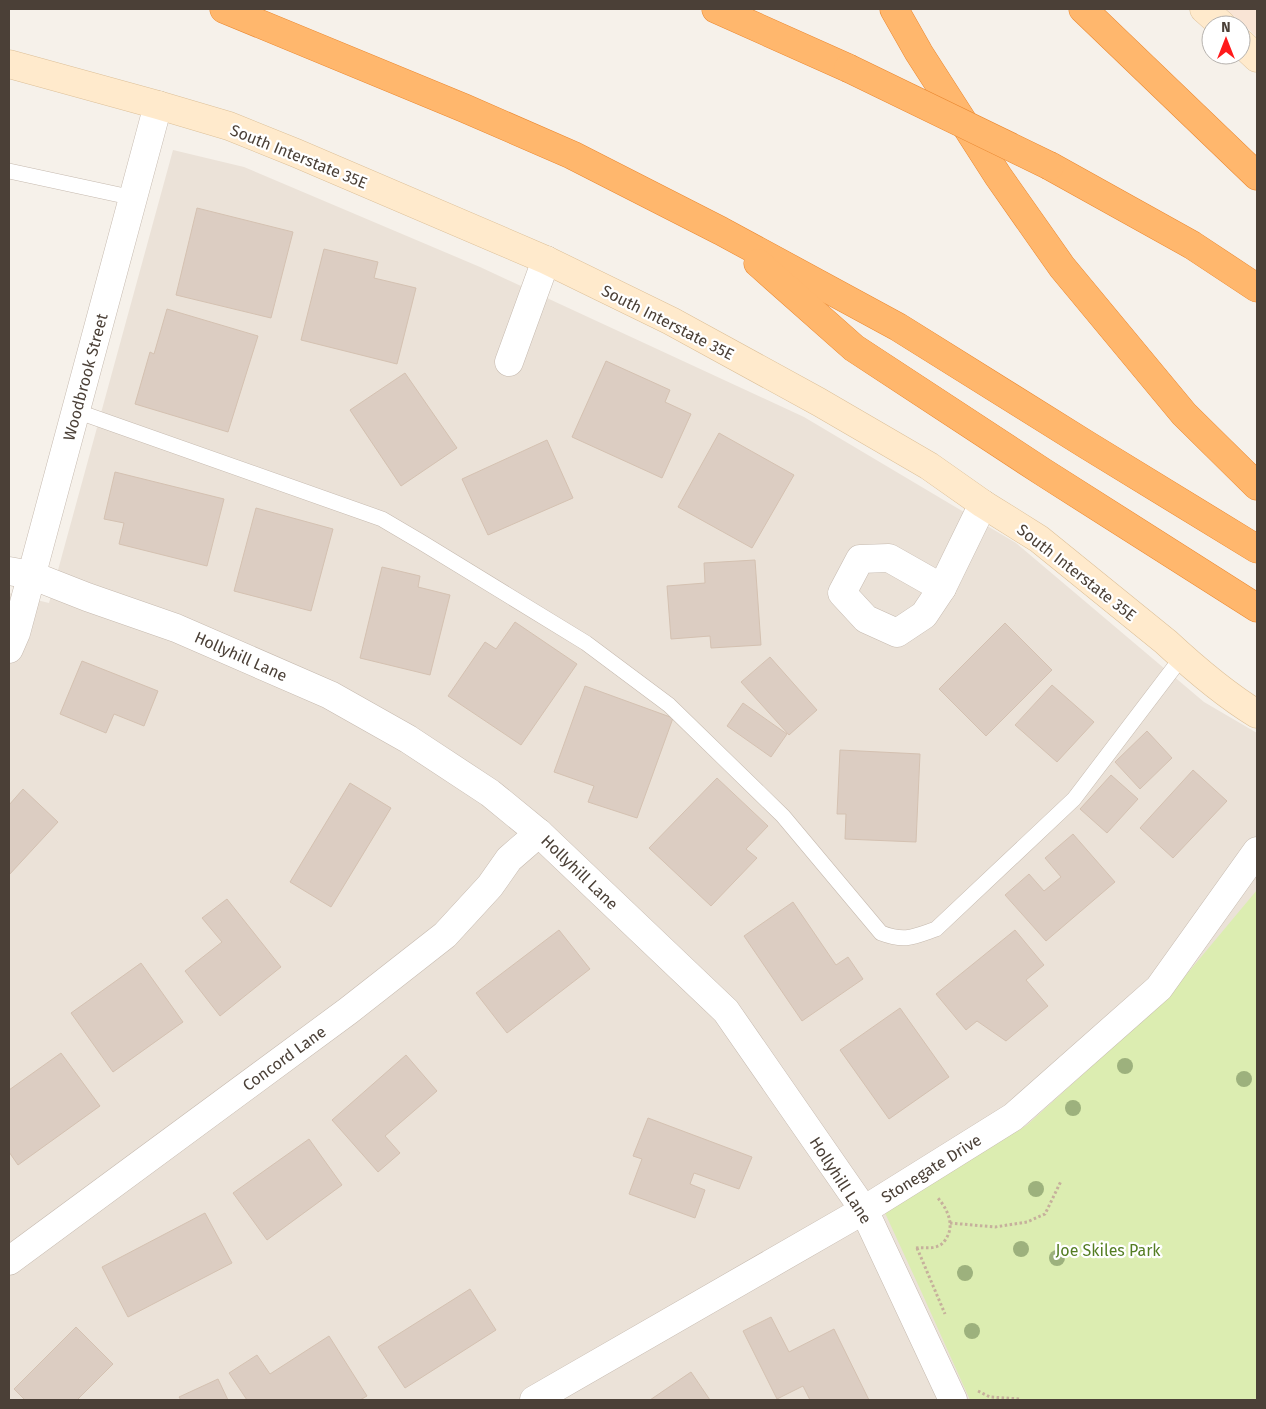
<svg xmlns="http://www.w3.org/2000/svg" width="1266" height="1409" font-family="'Fira Sans',sans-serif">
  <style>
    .residential { fill: #ebe2d8 }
    .commercial { fill: #f9e4d5 }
    .green { fill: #dcedb1 }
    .building { fill: #dccdc2; stroke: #d4c1b1 }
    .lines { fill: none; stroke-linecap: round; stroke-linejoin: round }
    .service-casing { stroke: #c6baaf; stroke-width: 16 }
    .minor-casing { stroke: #c6baaf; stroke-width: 29 }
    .secondary-casing { stroke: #ddc099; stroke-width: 29 }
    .motorway-casing { stroke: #ea8831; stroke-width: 29 }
    .path { stroke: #c6b09c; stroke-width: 3; stroke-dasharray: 2.5 2.5; stroke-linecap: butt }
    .service { stroke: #fff; stroke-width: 15 }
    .minor { stroke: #fff; stroke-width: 28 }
    .secondary { stroke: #ffeacc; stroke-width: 28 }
    .motorway { stroke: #ffb76d; stroke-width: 28 }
    .motorway-bridge-casing { stroke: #ea8831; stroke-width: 29; stroke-linecap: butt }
    .motorway-bridge { stroke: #ffb76d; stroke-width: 28 }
    .tree { fill: #9db17d }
    .labels { text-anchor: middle; stroke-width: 4.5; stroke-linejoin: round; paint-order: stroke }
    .street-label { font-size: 16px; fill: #4b4037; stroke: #fff }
    .park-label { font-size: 16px; fill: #547d23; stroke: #fff }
  </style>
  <rect width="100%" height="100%" fill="#f6f1ea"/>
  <path class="residential" d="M 173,150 L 244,167 L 480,267 L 804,417 L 1016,543 L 1204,702 L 1257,733 L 1257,1400 L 9,1400 L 9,593 L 49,603 Z"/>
  <path class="commercial" d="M 1226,9 L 1257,9 L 1257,37 Z"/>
  <path class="green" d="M 1257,890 L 1257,1400 L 970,1400 L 921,1291 L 885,1213 L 1027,1125 L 1166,999 Z"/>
  <g class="building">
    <path d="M 197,208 L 293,232 L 271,318 L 176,295 Z"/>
    <path d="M 324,249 L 378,262 L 374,278 L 416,288 L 397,364 L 301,340 Z"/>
    <path d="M 167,309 L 258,336 L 228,432 L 135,404 L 150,352 L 154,354 Z"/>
    <path d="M 606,361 L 670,390 L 665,402 L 691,414 L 662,478 L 572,437 Z"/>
    <path d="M 405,373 L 457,448 L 401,486 L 350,410 Z"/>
    <path d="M 719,433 L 794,475 L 752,548 L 678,507 Z"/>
    <path d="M 547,440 L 573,498 L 488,535 L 462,479 Z"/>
    <path d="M 115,472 L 224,499 L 207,566 L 119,544 L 124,523 L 104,519 Z"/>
    <path d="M 256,508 L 333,529 L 311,611 L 234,591 Z"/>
    <path d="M 755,560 L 761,645 L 711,648 L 710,636 L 671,639 L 667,586 L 705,583 L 704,563 Z"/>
    <path d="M 382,567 L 420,576 L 418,587 L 450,595 L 430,675 L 360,658 Z"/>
    <path d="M 515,622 L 577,664 L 521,745 L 448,696 L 485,642 L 496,649 Z"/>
    <path d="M 1005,623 L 1052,670 L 986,736 L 939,689 Z"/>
    <path d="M 770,657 L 817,710 L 789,735 L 741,682 Z"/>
    <path d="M 82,661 L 158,691 L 144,726 L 114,714 L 106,733 L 60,714 Z"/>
    <path d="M 1052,685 L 1094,722 L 1057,762 L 1015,725 Z"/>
    <path d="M 585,686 L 673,718 L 637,818 L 588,802 L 594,786 L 554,772 Z"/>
    <path d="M 743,703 L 787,734 L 771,757 L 727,726 Z"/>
    <path d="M 1147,731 L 1172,758 L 1140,789 L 1115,762 Z"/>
    <path d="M 840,750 L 920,754 L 916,842 L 845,839 L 846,814 L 837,814 Z"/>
    <path d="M 1193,770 L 1227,801 L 1173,858 L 1140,828 Z"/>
    <path d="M 1111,775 L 1138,799 L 1107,833 L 1080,809 Z"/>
    <path d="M 717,778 L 768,826 L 746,849 L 757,858 L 711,906 L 649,848 Z"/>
    <path d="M 350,783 L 391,808 L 331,907 L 290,882 Z"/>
    <path d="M 23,789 L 58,822 L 9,875 L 9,805 Z"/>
    <path d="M 1073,834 L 1115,882 L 1046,941 L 1005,895 L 1029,874 L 1044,891 L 1061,877 L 1045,858 Z"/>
    <path d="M 227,899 L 281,967 L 220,1016 L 185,971 L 222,942 L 202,918 Z"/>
    <path d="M 793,902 L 836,965 L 848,957 L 863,979 L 802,1021 L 744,936 Z"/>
    <path d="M 559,930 L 590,969 L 507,1033 L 476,993 Z"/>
    <path d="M 1015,930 L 1044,965 L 1026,980 L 1048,1006 L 1006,1041 L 977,1021 L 966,1030 L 936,994 Z"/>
    <path d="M 141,963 L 183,1022 L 113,1072 L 71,1013 Z"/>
    <path d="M 900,1008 L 949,1077 L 889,1119 L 840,1050 Z"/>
    <path d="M 61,1053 L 100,1106 L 18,1165 L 9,1152 L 9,1090 Z"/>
    <path d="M 406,1055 L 437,1091 L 385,1136 L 400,1153 L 378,1172 L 332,1120 Z"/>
    <path d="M 648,1118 L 752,1157 L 739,1189 L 694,1173 L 690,1184 L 705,1190 L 695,1218 L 629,1194 L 642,1159 L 633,1156 Z"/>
    <path d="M 309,1139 L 342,1185 L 267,1240 L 233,1193 Z"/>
    <path d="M 205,1213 L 232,1263 L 128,1317 L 102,1267 Z"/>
    <path d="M 470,1289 L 496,1330 L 405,1388 L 378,1347 Z"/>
    <path d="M 771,1317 L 789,1352 L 834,1329 L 869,1400 L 810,1400 L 803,1386 L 777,1399 L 743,1331 Z"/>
    <path d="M 76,1327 L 113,1364 L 77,1400 L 25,1400 L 14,1389 Z"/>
    <path d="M 329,1336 L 367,1396 L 360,1400 L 247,1400 L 229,1373 L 257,1355 L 270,1374 Z"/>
    <path d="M 691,1372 L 710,1400 L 650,1400 Z"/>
    <path d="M 218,1379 L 228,1400 L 181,1400 L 179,1397 Z"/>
  </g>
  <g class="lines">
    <defs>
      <g id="service">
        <path d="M 9,171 L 134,198"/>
        <path d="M 76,411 L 382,519 L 421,542 L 586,643 L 669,705 L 783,816 L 881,933 C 905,942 913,937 936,929 L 1074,799 L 1182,657"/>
      </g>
      <g id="minor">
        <path d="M 509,362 L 546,260"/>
        <path d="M 889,558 L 942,588 L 924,615 L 897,633 L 866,619 L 842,593 L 860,559 Z"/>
        <path d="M 9,571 L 31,575 L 87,597 L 176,628 L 330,695 L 408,739 L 490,793 L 539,833 L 726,1011 L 864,1210 L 953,1400"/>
        <path d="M 942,588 L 983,504"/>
        <path d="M 9,649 L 16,633 L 158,105"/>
        <path d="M 9,1261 L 348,1011 L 445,935 L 490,886 L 509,859 L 539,833"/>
        <path d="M 534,1400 L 864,1210 L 1013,1117 L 1159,988 L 1257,851"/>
      </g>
      <g id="secondary">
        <path d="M 1204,9 L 1222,25"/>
        <path d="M 1241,43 L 1257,58"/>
        <path d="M 9,64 L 158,105 L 229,126 L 296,153 L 546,260 L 671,321 L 819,402 L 929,466 L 983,504 L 1039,539 L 1166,642 C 1194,668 1224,694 1257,714"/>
      </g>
      <g id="motorway">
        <path d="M 224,9 L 464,108 L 572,155 L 721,231 L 898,327 L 1087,445 L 1257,549"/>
        <path d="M 716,9 L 848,68"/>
        <path d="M 894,9 L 919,53 L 998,176 L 1062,267 L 1184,414 L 1257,486"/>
        <path d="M 1083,9 L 1257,176"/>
        <path d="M 1050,166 L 1192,245 L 1257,288"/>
        <path d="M 758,263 L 854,348 L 1043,472 L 1257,608"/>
      </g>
    </defs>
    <use href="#service" class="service-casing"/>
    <use href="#minor" class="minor-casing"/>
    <use href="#secondary" class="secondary-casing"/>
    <use href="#motorway" class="motorway-casing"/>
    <g class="path">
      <path d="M 950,1223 L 995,1227 L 1027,1222 L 1045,1214 L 1061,1181"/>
      <path d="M 916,1248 C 925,1247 935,1250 943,1243 C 944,1242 946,1239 947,1237 C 955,1223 946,1207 937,1197"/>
      <path d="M 917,1248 L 945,1314"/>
      <path d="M 978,1391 L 990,1397 L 1020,1399"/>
    </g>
    <use href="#service" class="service"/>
    <use href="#minor" class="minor"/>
    <use href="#secondary" class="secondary"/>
    <use href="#motorway" class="motorway"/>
    <defs>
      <path id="motorway-bridge" d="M 848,68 L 1050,166"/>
    </defs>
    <use href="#motorway-bridge" class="motorway-bridge-casing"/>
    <use href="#motorway-bridge" class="motorway-bridge"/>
  </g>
  <g class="tree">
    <circle cx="1125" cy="1066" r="8"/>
    <circle cx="1244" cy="1079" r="8"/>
    <circle cx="1073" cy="1108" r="8"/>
    <circle cx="1036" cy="1189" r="8"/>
    <circle cx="1021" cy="1249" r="8"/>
    <circle cx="1057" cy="1258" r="8"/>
    <circle cx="965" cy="1273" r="8"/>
    <circle cx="972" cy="1331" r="8"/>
  </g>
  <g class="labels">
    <g class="street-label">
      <text transform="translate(299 156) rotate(22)" y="6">South Interstate 35E</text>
      <text transform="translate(668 322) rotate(27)" y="6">South Interstate 35E</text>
      <text transform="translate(85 377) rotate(-75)" y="6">Woodbrook Street</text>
      <text transform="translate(1077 572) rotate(38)" y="6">South Interstate 35E</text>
      <text transform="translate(241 656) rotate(24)" y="6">Hollyhill Lane</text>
      <text transform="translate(580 872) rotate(44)" y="6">Hollyhill Lane</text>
      <text transform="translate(284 1058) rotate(-36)" y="6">Concord Lane</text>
      <text transform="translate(931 1168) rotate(-32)" y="6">Stonegate Drive</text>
      <text transform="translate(841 1180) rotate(57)" y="6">Hollyhill Lane</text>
    </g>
    <g class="park-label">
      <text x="1108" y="1256">Joe Skiles Park</text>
    </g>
  </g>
  <rect width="1266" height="1409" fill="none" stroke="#4b4037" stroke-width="20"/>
  <g transform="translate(1226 40)"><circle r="24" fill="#ffffff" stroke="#b7b3af"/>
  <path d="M0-4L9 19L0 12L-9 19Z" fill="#ff191b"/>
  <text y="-8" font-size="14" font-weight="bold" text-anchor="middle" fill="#4b4037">N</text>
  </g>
</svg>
